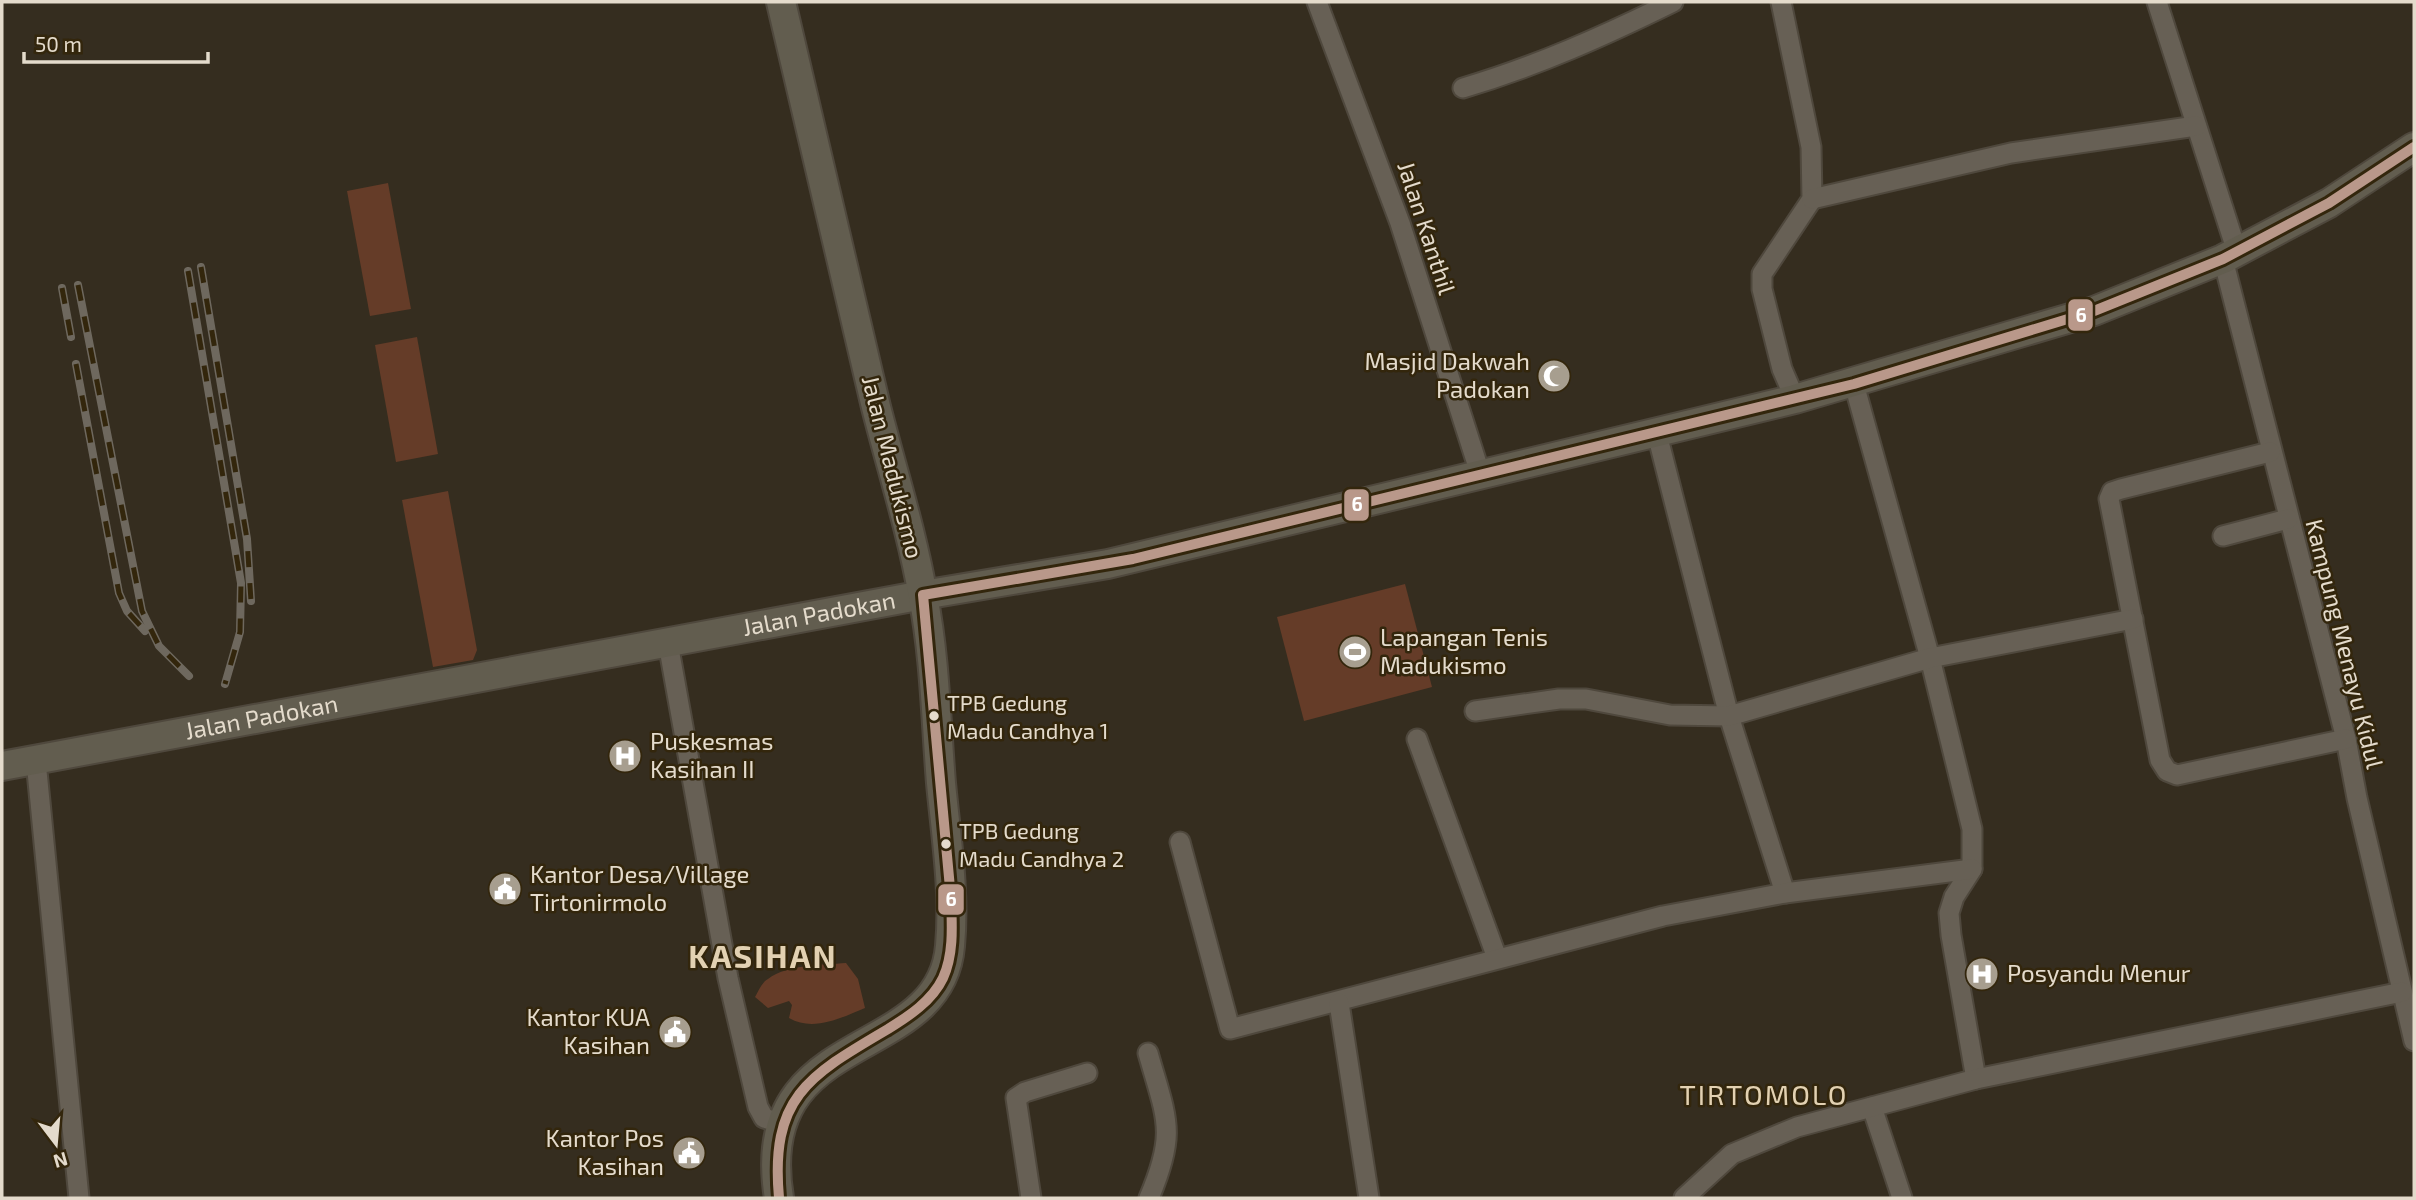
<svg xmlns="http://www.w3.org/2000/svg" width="2416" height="1200" font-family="'Exo 2',sans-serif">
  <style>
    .green { fill: #653c28 }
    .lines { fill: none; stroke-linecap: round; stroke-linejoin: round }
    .street-casing { stroke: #4f483d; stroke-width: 23 }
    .secondary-casing { stroke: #4f483d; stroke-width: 32 }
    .street { stroke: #676055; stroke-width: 19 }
    .secondary { stroke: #625d4f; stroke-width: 28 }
    .rail-casing { stroke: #6e685e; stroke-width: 8 }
    .rail { stroke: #33260c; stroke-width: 5; stroke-dasharray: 16; stroke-linecap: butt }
    .bus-1-casing { stroke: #33260c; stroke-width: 16 }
    .bus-1 { stroke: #b9988a; stroke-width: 10 }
    .bus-dot { fill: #e4dbcc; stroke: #33260c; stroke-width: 2.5 }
    .labels { text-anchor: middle; stroke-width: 5; stroke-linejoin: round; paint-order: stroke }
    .bus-label { font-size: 22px; fill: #e4dbcc; stroke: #33260c; text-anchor: start }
    .street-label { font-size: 24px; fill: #e4dbcc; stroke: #33260c }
    .poi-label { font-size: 24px; fill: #e4dbcc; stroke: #33260c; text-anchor: start }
    .quarter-label { font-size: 28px; letter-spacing: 2px; fill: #e2d1b2; stroke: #33260c }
    .district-label { font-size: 32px; font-weight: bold; letter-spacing: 2px; fill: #e2d1b2; stroke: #33260c }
    .line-badge { stroke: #33260c; stroke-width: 2.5 }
    .badge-label { font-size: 19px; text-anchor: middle; font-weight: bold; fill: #fff }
  </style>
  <rect width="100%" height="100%" fill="#352d1f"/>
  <g class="green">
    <path d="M 388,183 L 411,309 L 370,316 L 347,191 Z"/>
    <path d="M 417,337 L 438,454 L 396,462 L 375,345 Z"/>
    <path d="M 448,491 L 477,650 L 473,660 L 433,667 L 402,500 Z"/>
    <path d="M 1405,584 L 1432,687 L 1304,721 L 1277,617 Z"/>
    <path d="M 846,963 L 858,979 L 865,1008 C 841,1018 813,1032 789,1018 L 792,1005 L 789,1001 L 768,1008 L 755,997 C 758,992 762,982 768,979 C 788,964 823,965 846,963 Z"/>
  </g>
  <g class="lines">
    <defs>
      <g id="street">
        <path d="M 1317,2 L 1400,223 L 1480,473"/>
        <path d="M 1781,2 L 1811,147 L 1812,199 L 1762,274 L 1762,289 L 1782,369 L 1795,399"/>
        <path d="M 2157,2 L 2237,252"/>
        <path d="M 1463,88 C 1537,66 1604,36 1673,2"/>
        <path d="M 1812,199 L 2011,153 L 2196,126"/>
        <path d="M 2223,259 L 2346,739 L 2357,798 L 2414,1041"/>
        <path d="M 1854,384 L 1930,658 L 1972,829 L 1972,869 L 1954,897 L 1949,913 L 1951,935 L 1976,1079"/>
        <path d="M 1657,434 L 1729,716 L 1785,893"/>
        <path d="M 2270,452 L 2121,489 L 2112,492 L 2109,499 L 2160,760 L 2167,771 L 2177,775 L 2346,739"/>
        <path d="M 2223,536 L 2288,519"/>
        <path d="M 668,643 L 728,978 L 758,1107 L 764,1118 L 780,1123"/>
        <path d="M 1475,711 L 1559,699 L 1586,699 L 1670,715 L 1729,716 L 1930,658 L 2133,619"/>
        <path d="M 1417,739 L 1497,958"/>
        <path d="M 36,761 L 79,1198"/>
        <path d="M 1180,842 L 1230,1029 L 1663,916 L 1785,893 L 1972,869"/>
        <path d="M 1339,1003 L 1369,1198"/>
        <path d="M 1148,1053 C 1167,1120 1177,1132 1149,1198"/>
        <path d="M 1872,1107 L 1902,1198"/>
        <path d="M 1031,1198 L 1016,1098 L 1025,1092 L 1087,1073"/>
        <path d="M 1684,1198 L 1732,1154 L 1797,1127 L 1976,1079 L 2402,992"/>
      </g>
      <g id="secondary">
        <path id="s1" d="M 2,766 L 923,595 L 1108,564 L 1795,399 L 2094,311 L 2223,259 L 2329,203 L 2414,147"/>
        <path d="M 779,1198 C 750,1024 940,1065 950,946 C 955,892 946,836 941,783 C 936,721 935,657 923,596 C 912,532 892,470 876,407 C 844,272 813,137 781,2"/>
      </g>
    </defs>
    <use href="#street" class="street-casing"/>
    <use href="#secondary" class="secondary-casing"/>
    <use href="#street" class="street"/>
    <use href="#secondary" class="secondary"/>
    <defs>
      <g id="rail">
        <path d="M 201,267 L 247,539 L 251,601"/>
        <path d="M 188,271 L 241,583 L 240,632 L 225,684"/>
        <path d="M 78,285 L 142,611 L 159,646 L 189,676"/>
        <path d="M 62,288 L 71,337"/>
        <path d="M 76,364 L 119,593 L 127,611 L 145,631"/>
      </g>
    </defs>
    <use href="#rail" class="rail-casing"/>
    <use href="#rail" class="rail"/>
    <defs>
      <path id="bus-1" d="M 779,1198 C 770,1097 808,1076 888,1029 C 909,1016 932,1001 943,978 C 954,954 952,925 951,899 L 923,595 L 1133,559 L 1854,384 L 2094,311 L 2223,259 L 2329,203 L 2414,147"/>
    </defs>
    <use href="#bus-1" class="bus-1-casing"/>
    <use href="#bus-1" class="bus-1"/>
  </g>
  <defs>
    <symbol id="mosque-disc" viewBox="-11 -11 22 22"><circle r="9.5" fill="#a79e8f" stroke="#33260c"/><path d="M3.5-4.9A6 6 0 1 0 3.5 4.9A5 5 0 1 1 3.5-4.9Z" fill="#fff"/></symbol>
    <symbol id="stadium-disc" viewBox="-11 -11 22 22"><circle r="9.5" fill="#a79e8f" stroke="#33260c"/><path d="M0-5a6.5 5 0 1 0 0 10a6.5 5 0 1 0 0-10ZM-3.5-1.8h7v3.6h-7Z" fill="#fff"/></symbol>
    <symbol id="hospital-disc" viewBox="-11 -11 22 22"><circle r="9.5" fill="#a79e8f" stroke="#33260c"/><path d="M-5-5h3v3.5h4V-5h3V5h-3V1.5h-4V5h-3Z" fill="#fff"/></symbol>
    <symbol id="civic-disc" viewBox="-11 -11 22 22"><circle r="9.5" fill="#a79e8f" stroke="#33260c"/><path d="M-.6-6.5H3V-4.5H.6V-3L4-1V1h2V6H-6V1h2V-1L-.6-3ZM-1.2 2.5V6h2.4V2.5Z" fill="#fff"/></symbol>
  </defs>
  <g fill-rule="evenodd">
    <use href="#mosque-disc" x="1535" y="357" width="38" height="38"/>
    <use href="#stadium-disc" x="1336" y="633" width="38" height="38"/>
    <use href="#hospital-disc" x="606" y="737" width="38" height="38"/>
    <use href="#civic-disc" x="486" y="870" width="38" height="38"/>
    <use href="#hospital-disc" x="1963" y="955" width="38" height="38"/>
    <use href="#civic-disc" x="656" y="1013" width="38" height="38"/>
    <use href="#civic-disc" x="670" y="1134" width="38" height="38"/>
  </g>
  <g class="bus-dot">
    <circle cx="934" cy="716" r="6"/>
    <circle cx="946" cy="844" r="6"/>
  </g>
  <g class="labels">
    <g class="bus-label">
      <text x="947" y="711">TPB Gedung<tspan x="947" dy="28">Madu Candhya 1</tspan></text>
      <text x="959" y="839">TPB Gedung<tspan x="959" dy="28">Madu Candhya 2</tspan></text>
    </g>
    <g class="street-label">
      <text transform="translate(1426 228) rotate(72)" y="8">Jalan Kanthil</text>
      <text transform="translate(892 467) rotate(76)" y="8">Jalan Madukismo</text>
      <text dy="8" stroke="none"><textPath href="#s1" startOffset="831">Jalan Padokan</textPath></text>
      <text transform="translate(2344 644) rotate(76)" y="8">Kampung Menayu Kidul</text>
      <text dy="8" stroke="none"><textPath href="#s1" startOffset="264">Jalan Padokan</textPath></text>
    </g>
    <g class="poi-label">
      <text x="1530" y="370" text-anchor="end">Masjid Dakwah<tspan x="1530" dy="28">Padokan</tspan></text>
      <text x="1380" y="646">Lapangan Tenis<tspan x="1380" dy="28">Madukismo</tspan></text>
      <text x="650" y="750">Puskesmas<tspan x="650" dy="28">Kasihan II</tspan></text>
      <text x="530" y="883">Kantor Desa/Village<tspan x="530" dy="28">Tirtonirmolo</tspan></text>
      <text x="2007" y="982">Posyandu Menur</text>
      <text x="650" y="1026" text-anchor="end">Kantor KUA<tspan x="650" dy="28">Kasihan</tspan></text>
      <text x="664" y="1147" text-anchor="end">Kantor Pos<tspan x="664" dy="28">Kasihan</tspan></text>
    </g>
    <g class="quarter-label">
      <text x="1764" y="1105">TIRTOMOLO</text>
    </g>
    <g class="district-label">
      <text x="763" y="968">KASIHAN</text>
    </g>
  </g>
  <g class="line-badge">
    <rect x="2067" y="298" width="27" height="34" rx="7" fill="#b9988a"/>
    <rect x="1343" y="488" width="27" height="34" rx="7" fill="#b9988a"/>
    <rect x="937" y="883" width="28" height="33" rx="7" fill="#b9988a"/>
  </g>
  <g class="badge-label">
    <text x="2081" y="322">6</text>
    <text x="1357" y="511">6</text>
    <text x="951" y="906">6</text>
  </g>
  <rect width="2416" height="1200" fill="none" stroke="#e4dbcc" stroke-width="7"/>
  <g transform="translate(56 1144) rotate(164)" stroke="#33260c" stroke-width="5" paint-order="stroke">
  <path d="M0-5L12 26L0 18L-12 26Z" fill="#e4dbcc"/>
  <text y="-10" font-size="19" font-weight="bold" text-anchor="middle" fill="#e4dbcc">N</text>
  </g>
  <path d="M24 52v10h184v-10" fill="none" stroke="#e4dbcc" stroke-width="3.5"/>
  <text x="35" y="52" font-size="21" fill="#e4dbcc" stroke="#33260c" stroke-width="5" paint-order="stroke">50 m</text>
</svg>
